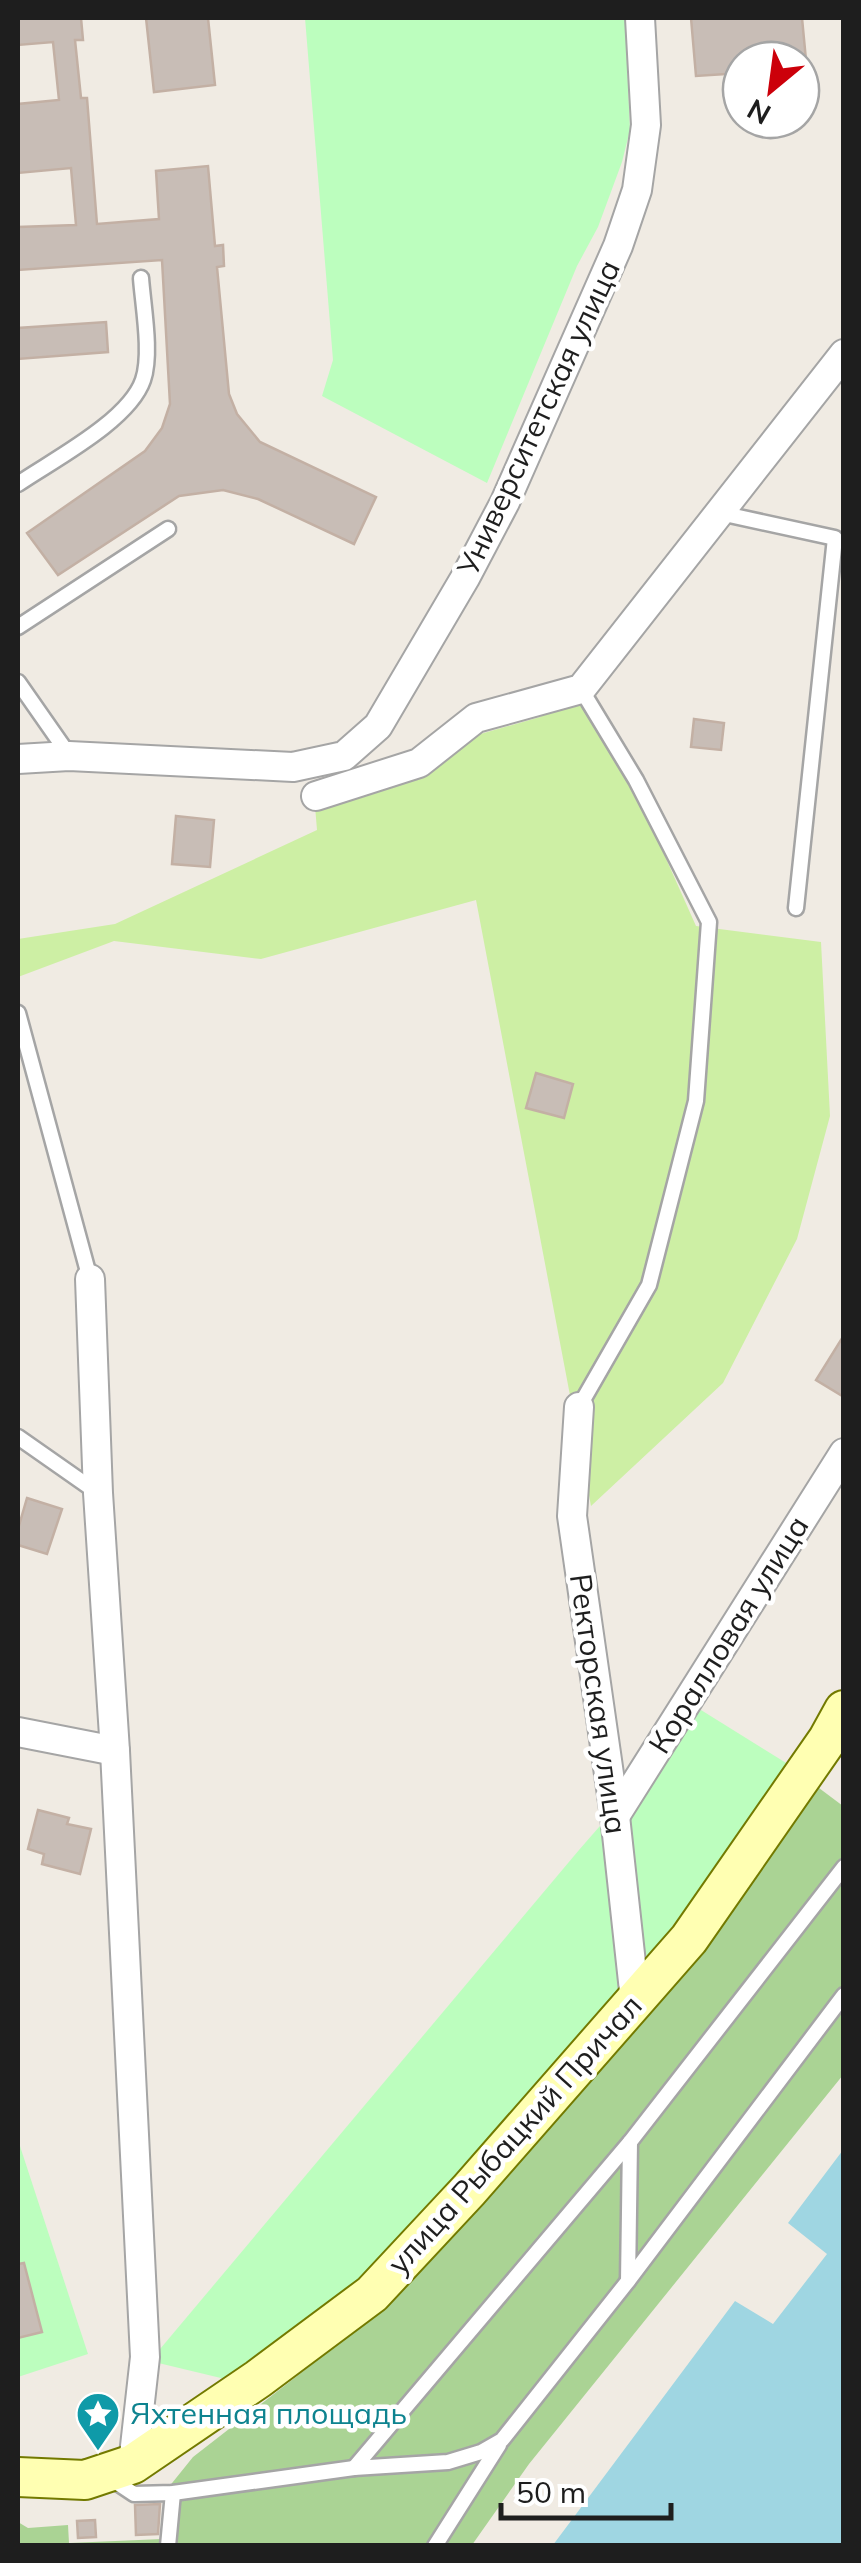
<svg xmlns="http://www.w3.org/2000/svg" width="861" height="2563" font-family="Mulish,sans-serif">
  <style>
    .grass { fill: #cdefa4 }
    .forest { fill: #aad394 }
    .park { fill: #bcfebe }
    .water { fill: #9fd6e2 }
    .building { fill: #c8bdb6; stroke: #c3b0a4; stroke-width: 2.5 }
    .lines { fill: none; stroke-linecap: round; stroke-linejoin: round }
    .lane-casing { stroke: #a5a5a5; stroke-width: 19 }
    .street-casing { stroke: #a5a5a5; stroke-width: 32 }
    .secondary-casing { stroke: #737a00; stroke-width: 42 }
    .lane { stroke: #fff; stroke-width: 14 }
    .street { stroke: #fff; stroke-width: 28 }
    .secondary { stroke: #ffffb2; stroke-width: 38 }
    .labels { text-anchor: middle; stroke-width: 9; stroke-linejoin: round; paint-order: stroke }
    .street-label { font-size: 30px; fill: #1e1e1e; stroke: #fff }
    .culture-label { font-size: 30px; fill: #0d838f; stroke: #fff; text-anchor: start }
  </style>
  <rect width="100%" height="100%" fill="#f0ebe3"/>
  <path class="grass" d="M 565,701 L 586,708 L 647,816 L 696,926 L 821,942 L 830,1116 L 797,1239 L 723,1383 L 591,1506 L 476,900 L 261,959 L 114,941 L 18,977 L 18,939 L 115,924 L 317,830 L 313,782 L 540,717 Z"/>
  <path class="forest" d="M 819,1788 L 843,1806 L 843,2075 L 529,2464 L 472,2545 L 18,2545 L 18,2522 L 28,2528 L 68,2525 L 69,2543 L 162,2539 L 164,2493 L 193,2457 L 378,2313 L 695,1959 Z"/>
  <g class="park">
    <path d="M 305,18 L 625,18 L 630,130 L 622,162 L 598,227 L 577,266 L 487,483 L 322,396 L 333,360 Z"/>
    <path d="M 701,1710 L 791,1766 L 617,2001 L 373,2282 L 225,2379 L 150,2361 L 579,1850 Z"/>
    <path d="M 18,2140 L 88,2354 L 18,2377 Z"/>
  </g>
  <path class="water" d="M 843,2150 L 843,2545 L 553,2545 L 735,2301 L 773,2324 L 827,2254 L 788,2223 Z"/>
  <g class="building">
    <path d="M 18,18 L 81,18 L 83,40 L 75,40 L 81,98 L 87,98 L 97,224 L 159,219 L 156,171 L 208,166 L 215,246 L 223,245 L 224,266 L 217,267 L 229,394 L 237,414 L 260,442 L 376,497 L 354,544 L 258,499 L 223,490 L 179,496 L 58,575 L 27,533 L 145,451 L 162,428 L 170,404 L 162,260 L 18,270 L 18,227 L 76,225 L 71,168 L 18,173 L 18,104 L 59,100 L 53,42 L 18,45 Z"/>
    <path d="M 146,18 L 208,18 L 215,85 L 154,92 Z"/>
    <path d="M 691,18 L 802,18 L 806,60 L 741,60 L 741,73 L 696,76 Z"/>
    <path d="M 106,322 L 108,352 L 18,359 L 18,328 Z"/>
    <path d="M 694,719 L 724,723 L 721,750 L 691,747 Z"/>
    <path d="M 176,816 L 214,820 L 210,867 L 172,864 Z"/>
    <path d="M 536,1073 L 573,1084 L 564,1118 L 526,1108 Z"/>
    <path d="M 844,1335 L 844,1397 L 816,1380 Z"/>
    <path d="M 27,1498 L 62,1509 L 47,1554 L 18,1545 L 18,1529 Z"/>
    <path d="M 38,1810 L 69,1818 L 67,1824 L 91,1829 L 80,1874 L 42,1864 L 44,1854 L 28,1849 Z"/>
    <path d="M 24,2263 L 42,2332 L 18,2338 L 18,2264 Z"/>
    <path d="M 160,2504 L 158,2534 L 136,2535 L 135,2505 Z"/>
    <path d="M 95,2520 L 96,2537 L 78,2538 L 77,2521 Z"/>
  </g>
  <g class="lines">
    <defs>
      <g id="lane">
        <path d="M 18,484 C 53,460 129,421 143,380 C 152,354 143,306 141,278"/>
        <path d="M 720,513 L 835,538 L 796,908"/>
        <path d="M 18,627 L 168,529"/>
        <path d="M 18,682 L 69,755"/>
        <path d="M 18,1013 L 90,1279"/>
        <path d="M 579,1407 L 649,1285 L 696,1101 L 709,922 L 636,780 L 581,689"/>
        <path d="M 18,1437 L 98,1493"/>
        <path d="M 628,2281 L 630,2142 L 844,1867"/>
        <path d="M 354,2468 L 630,2142"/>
        <path d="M 110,2478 L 134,2494 L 173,2493 L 354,2468 L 448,2462 L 481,2452 L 502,2440 L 628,2281 L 844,1995"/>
        <path d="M 168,2546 L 173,2493"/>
        <path d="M 435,2546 L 499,2445"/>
      </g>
      <g id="street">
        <path d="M 18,759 L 69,756 L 293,767 L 344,756 L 378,726 L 465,578 L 505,502 L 618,246 L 637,190 L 646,125 L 640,18"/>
        <path d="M 316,796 L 419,763 L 476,718 L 581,689 L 844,354"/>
        <path d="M 90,1279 L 98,1493 L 115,1751 L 145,2357 L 133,2464"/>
        <path d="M 579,1407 L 572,1516 L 615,1816 L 635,2000"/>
        <path d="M 18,1732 L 115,1751"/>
        <path d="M 615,1816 L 844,1453"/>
      </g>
      <path id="secondary" d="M 18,2477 L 85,2480 L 133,2464 L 258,2379 L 372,2294 L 469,2190 L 689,1939 L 828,1739 L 844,1710"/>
    </defs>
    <use href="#lane" class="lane-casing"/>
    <use href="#street" class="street-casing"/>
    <use href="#secondary" class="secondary-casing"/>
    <use href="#lane" class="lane"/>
    <use href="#street" class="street"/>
    <use href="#secondary" class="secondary"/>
  </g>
  <defs>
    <symbol id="sight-pin" viewBox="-11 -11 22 30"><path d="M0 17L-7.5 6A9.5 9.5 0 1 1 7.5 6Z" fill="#0f9aa8" stroke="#fff"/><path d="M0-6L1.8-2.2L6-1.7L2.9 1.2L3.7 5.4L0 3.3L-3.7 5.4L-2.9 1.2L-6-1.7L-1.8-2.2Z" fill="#fff"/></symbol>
  </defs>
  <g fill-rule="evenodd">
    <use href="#sight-pin" x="73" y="2389" width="50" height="68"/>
  </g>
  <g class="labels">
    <g class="street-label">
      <text transform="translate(539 418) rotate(-65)" y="10">Университетская улица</text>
      <text transform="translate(729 1635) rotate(-58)" y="10">Коралловая улица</text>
      <text transform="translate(598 1704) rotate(82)" y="10">Ректорская улица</text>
      <text transform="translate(515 2135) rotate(-48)" y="10">улица Рыбацкий Причал</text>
    </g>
    <g class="culture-label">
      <text x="130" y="2424">Яхтенная площадь</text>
    </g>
  </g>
  <rect width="861" height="2563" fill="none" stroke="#1e1e1e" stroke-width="40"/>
  <g transform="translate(771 90) rotate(209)"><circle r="48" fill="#ffffff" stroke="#a5a5a5" stroke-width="2.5"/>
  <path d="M0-8L18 38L0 25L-18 38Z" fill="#cc000a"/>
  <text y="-15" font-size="28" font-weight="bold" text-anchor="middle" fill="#1e1e1e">N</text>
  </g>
  <path d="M501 2503v15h170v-15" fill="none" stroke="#1e1e1e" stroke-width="5"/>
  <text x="516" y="2503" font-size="30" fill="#1e1e1e" stroke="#ffffff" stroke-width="8" paint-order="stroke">50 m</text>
</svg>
